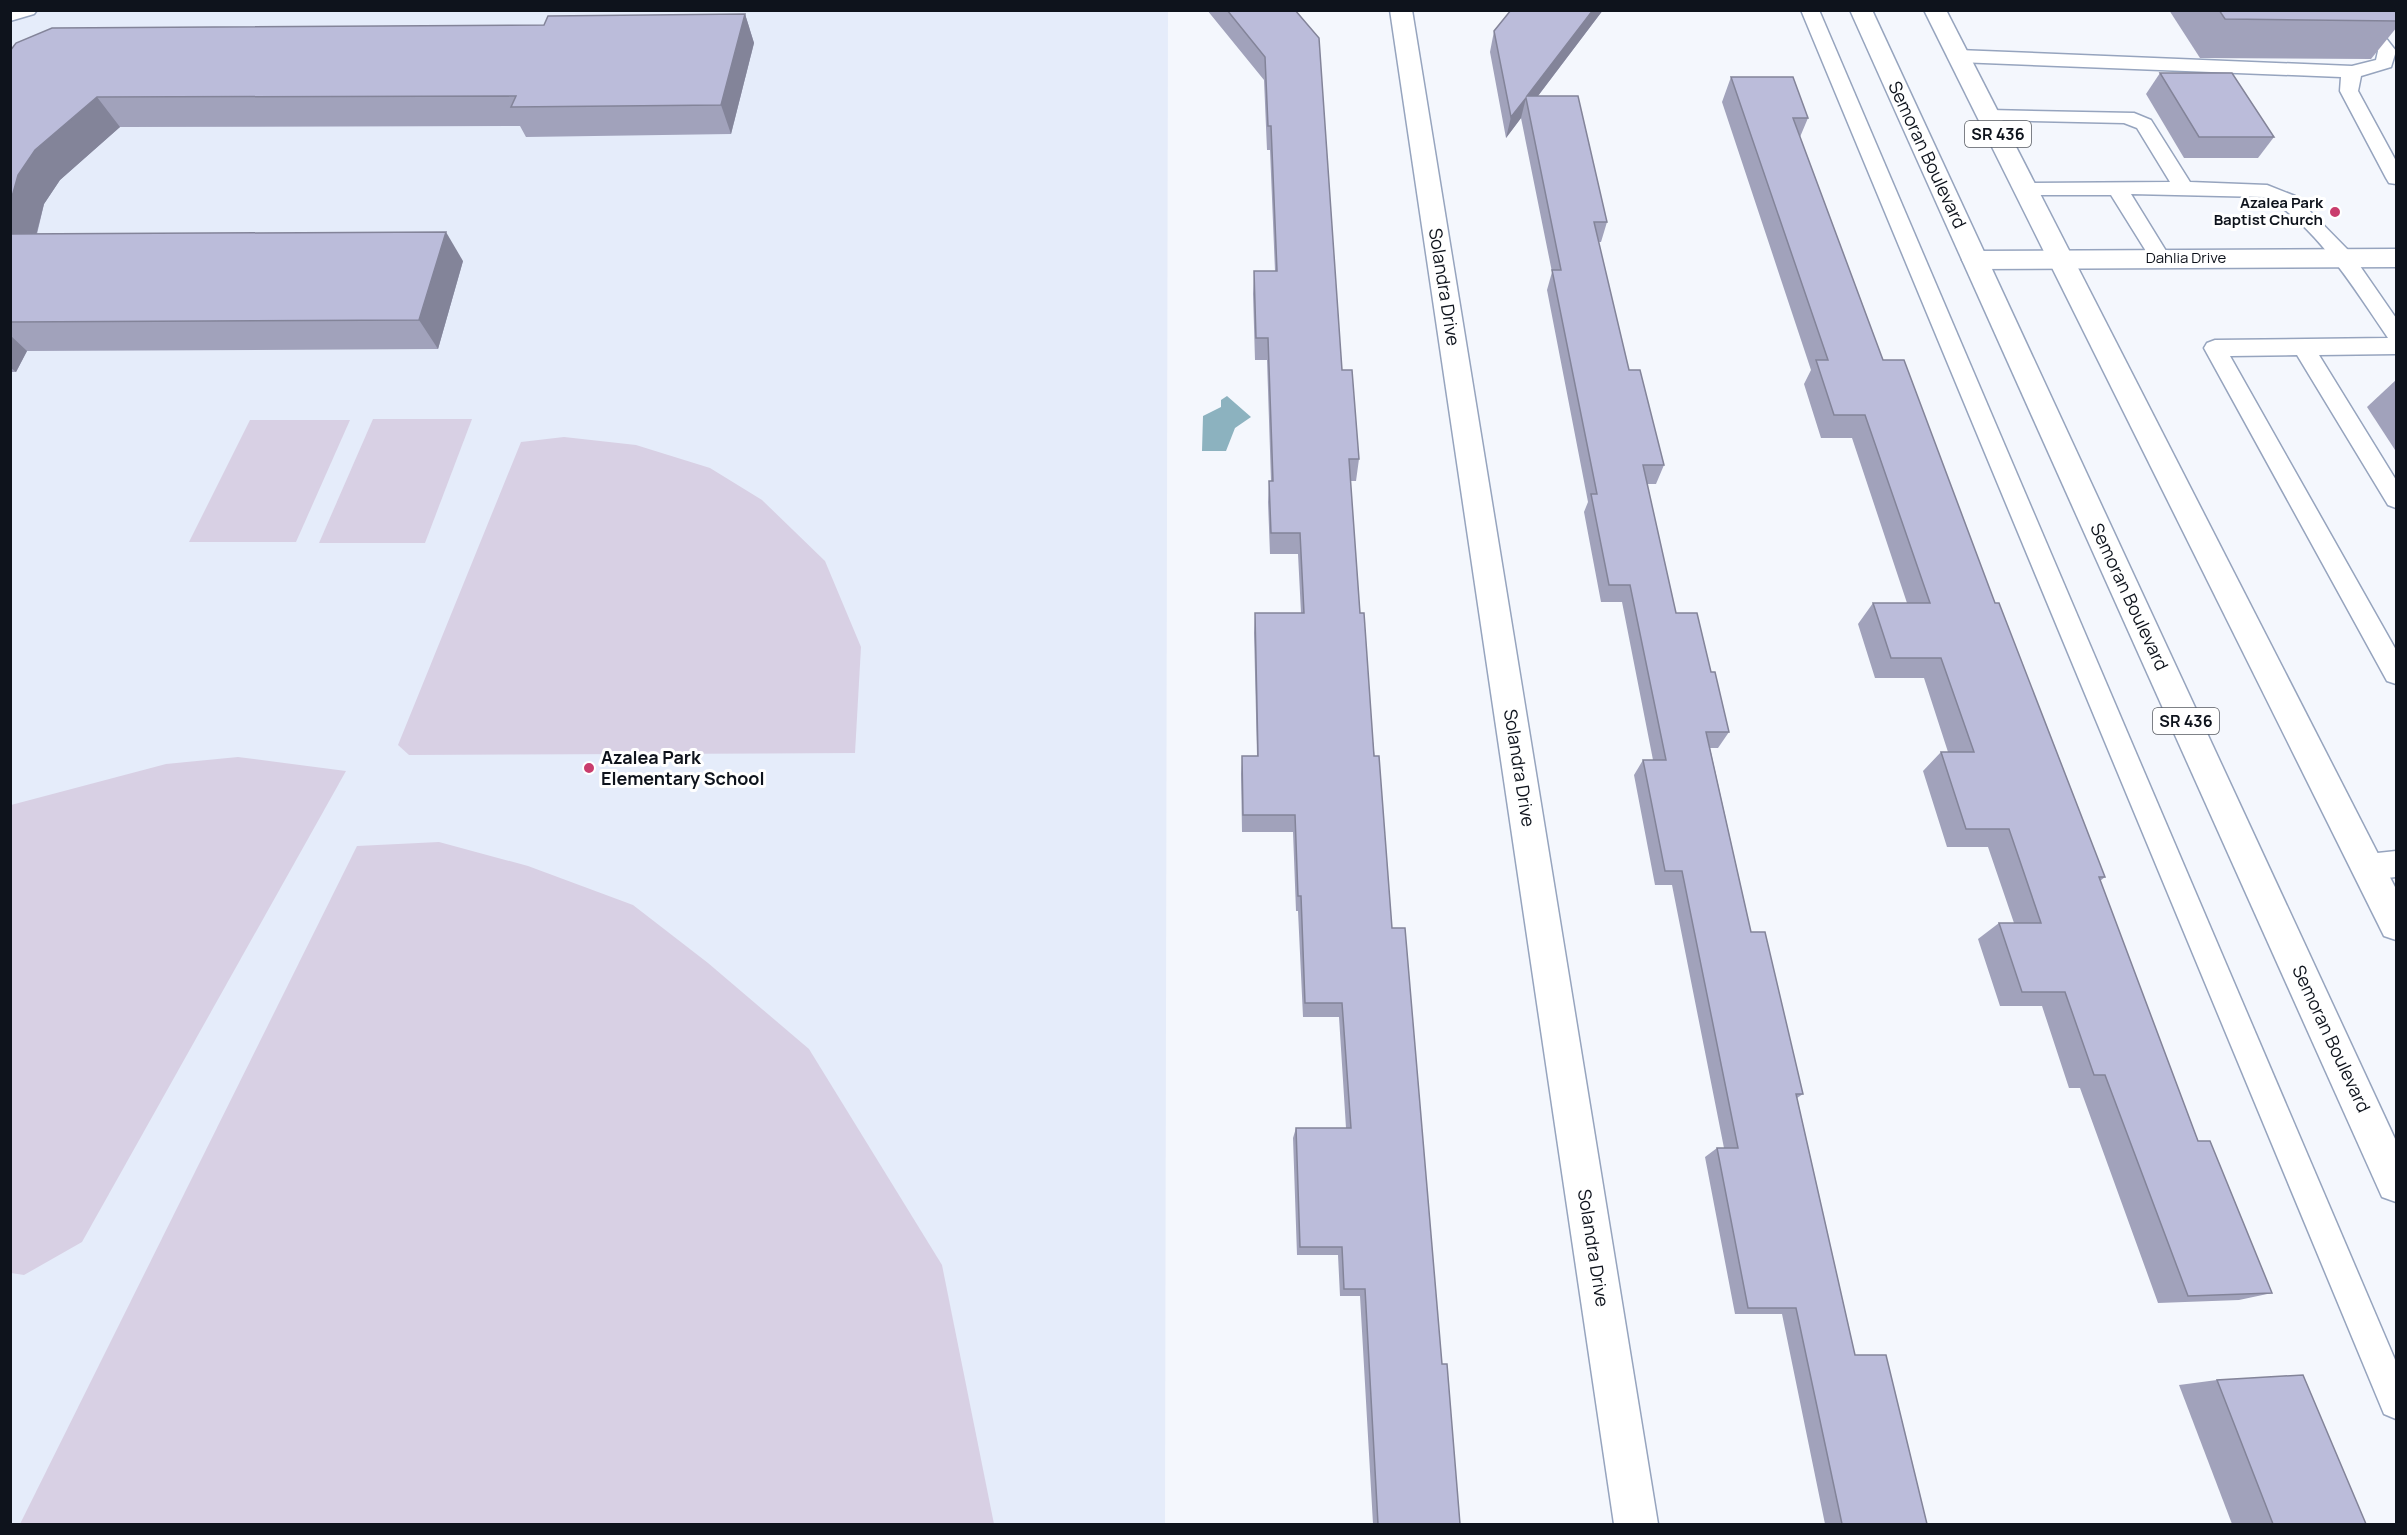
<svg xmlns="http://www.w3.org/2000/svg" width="2407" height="1535" font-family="Manrope,sans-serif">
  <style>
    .built { fill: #e5ecfa }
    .green { fill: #d8d0e4 }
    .water { fill: #8cb2bf }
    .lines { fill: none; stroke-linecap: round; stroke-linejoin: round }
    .service-casing { stroke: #96a4be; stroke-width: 3 }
    .minor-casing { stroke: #96a4be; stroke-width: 3 }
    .tertiary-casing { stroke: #96a4be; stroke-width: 3 }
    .primary-casing { stroke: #96a4be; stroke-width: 3 }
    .service { fill: #fff; fill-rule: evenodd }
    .minor { fill: #fff; fill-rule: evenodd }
    .tertiary { fill: #fff; fill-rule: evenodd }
    .primary { fill: #fff; fill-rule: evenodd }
    .wall { fill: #a1a2bb }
    .shaded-wall { fill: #838499 }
    .building { fill: #bbbcda; stroke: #838499; stroke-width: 1.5 }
    .poi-dot { fill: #c93d6d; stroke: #fff; stroke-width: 2 }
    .labels { text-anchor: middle; stroke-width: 6; stroke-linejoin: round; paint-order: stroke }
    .far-poi-label { font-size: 15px; font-weight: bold; fill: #0e131c; stroke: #fff; text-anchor: end }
    .far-street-label { font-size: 15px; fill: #0e131c; stroke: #fff }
    .shield { fill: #fff; stroke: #565a60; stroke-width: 1.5 }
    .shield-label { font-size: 16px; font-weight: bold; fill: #0e131c }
    .street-label { font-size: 18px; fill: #0e131c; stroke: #fff }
    .poi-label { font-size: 18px; font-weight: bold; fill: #0e131c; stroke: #fff; text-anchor: start }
  </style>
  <rect width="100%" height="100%" fill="#f4f7fd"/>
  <path class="built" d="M 10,11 L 1168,11 L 1165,1524 L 11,1524 Z"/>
  <g class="green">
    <path d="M 373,419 L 472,419 L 425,543 L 319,543 Z"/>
    <path d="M 250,420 L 350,420 L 296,542 L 189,542 Z"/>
    <path d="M 564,437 L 636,445 L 710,468 L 762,500 L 825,561 L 861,647 L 855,753 L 409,755 L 398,745 L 521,442 Z"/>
    <path d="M 238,757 L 346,771 L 82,1242 L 24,1275 L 11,1273 L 11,805 L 166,764 Z"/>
    <path d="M 439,842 L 528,866 L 633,905 L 708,963 L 809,1049 L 942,1265 L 994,1524 L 20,1524 L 357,846 Z"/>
  </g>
  <path class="water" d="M 1227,396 L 1251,417 L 1235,428 L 1226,451 L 1202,451 L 1203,416 L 1221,407 L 1221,400 Z"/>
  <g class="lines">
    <defs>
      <g id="service">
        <path d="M 10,10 L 37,10 L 34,14 L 10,21 Z"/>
        <path d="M 1801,10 L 1819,10 L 2396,1362 L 2396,1419 L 2384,1414 Z"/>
        <path d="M 2345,10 L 2364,10 L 2396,51 L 2391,67 L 2361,76 L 2358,91 L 2396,161 L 2396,184 L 2389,183 L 2386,178 L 2340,91 L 2341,77 L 1958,62 L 1951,60 L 1949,56 L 1951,52 L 1958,50 L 2352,66 L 2376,60 L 2378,51 Z"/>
        <path d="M 1989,110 L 2134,113 L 2151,120 L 2190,182 L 2267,185 L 2295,196 L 2351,253 L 2396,318 L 2396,354 L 2319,355 L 2396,480 L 2396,508 L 2388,505 L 2297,355 L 2230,356 L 2396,650 L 2396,684 L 2387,681 L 2204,348 L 2207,343 L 2215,340 L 2388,338 C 2357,293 2314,221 2264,197 L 2131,194 L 2171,259 L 2168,264 L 2161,266 L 2154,264 L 2111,195 L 2025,195 L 2018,194 L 2015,189 L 2018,184 L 2025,183 L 2170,182 L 2137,128 L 2124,123 L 1982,120 L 1979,116 L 1982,112 Z"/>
        <path d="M 2396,851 L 2396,877 L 2368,880 L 2358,876 L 2354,867 L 2358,858 L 2368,854 Z"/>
      </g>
      <path id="minor" d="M 1390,10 L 1412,10 L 1658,1524 L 1614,1524 Z"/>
      <path id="tertiary" d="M 2396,249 L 2396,267 L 1975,269 L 1966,266 L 1962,260 L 1966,254 L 1975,251 Z"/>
      <g id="primary">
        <path d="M 1850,10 L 1872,10 L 2396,1141 L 2396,1202 L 2382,1197 Z"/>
        <path d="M 1924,10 L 1946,10 L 2396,889 L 2396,940 L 2384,936 Z"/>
      </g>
    </defs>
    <use href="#service" class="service-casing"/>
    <use href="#minor" class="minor-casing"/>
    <use href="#tertiary" class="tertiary-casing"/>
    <use href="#primary" class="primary-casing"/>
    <use href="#service" class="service"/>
    <use href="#minor" class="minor"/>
    <use href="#tertiary" class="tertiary"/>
    <use href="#primary" class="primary"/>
  </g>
  <g class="wall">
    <path d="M 1207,10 L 1295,10 L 1342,370 L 1359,459 L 1356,481 L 1350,481 L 1360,613 L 1392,928 L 1460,1524 L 1373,1524 L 1360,1296 L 1340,1296 L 1338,1255 L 1297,1255 L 1293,1138 L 1296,1128 L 1346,1128 L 1339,1017 L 1303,1017 L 1298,911 L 1296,911 L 1293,832 L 1242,832 L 1241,774 L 1242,756 L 1257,756 L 1254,633 L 1255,613 L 1301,613 L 1298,554 L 1270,554 L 1268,502 L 1269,481 L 1271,481 L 1267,360 L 1255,360 L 1253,294 L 1254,271 L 1275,271 L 1270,150 L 1267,150 L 1264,80 Z"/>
    <path d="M 1511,10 L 1603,10 L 1538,96 L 1607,222 L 1601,242 L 1598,242 L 1629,370 L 1664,465 L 1656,484 L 1647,484 L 1676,613 L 1711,672 L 1729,732 L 1718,748 L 1710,748 L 1751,932 L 1803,1094 L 1797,1098 L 1855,1355 L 1927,1524 L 1825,1524 L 1782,1314 L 1735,1314 L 1705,1157 L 1717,1148 L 1724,1148 L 1672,885 L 1655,885 L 1634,775 L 1643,760 L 1653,760 L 1622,602 L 1601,602 L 1584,512 L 1588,502 L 1547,290 L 1552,272 L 1521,118 L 1506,138 L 1490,52 L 1494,31 Z"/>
    <path d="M 2169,10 L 2394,10 L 2397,14 L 2397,27 L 2371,59 L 2200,58 Z"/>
    <path d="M 745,14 L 754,43 L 731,134 L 526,137 L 520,126 L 120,127 L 60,180 L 44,204 L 37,234 L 463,261 L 438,349 L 27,351 L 16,372 L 10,372 L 10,51 L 544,25 Z"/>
    <path d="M 2160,73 L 2274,137 L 2258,158 L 2184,158 L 2146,94 Z"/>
    <path d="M 1731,77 L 1808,118 L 1800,137 L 1883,360 L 1995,603 L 2105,877 L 2100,881 L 2198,1141 L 2272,1293 L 2239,1300 L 2158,1303 L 2080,1088 L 2069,1088 L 2042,1006 L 2000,1006 L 1978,939 L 1999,923 L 2014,923 L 1988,847 L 1947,847 L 1923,771 L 1941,752 L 1948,752 L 1924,678 L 1875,678 L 1858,624 L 1873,603 L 1907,603 L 1852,438 L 1821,438 L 1804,384 L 1811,370 L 1722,102 Z"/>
    <path d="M 2397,379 L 2397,453 L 2367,407 Z"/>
    <path d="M 2217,1380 L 2366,1524 L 2232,1524 L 2179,1385 Z"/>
  </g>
  <g class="shaded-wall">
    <path d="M 1593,10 L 1603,10 L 1528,109 L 1527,96 Z"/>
    <path d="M 745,14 L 754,43 L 731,134 L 721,105 Z"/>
    <path d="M 97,97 L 120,127 L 60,180 L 44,204 L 29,263 L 10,243 L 10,204 L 18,175 L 35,150 Z"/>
    <path d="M 1526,98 L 1521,118 L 1506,138 L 1511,117 Z"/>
    <path d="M 446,232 L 463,261 L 438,349 L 419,320 Z"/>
    <path d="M 10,335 L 27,351 L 16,372 L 10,367 Z"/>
  </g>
  <g class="building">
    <path d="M 1227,10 L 1295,10 L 1319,38 L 1342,370 L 1352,370 L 1359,459 L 1349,459 L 1360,613 L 1364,613 L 1374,756 L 1379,756 L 1392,928 L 1405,928 L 1442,1364 L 1447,1364 L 1460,1524 L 1378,1524 L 1365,1289 L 1344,1289 L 1342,1247 L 1300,1247 L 1296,1128 L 1351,1128 L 1342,1003 L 1305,1003 L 1301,896 L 1298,896 L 1295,815 L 1243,815 L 1242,756 L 1258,756 L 1255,613 L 1304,613 L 1300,533 L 1271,533 L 1269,481 L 1273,481 L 1268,338 L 1256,338 L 1254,271 L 1277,271 L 1271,126 L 1268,126 L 1265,57 Z"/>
    <path d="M 1511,10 L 1593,10 L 1527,96 L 1578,96 L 1607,222 L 1594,222 L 1629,370 L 1640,370 L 1664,465 L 1643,465 L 1676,613 L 1697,613 L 1711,672 L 1715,672 L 1729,732 L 1706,732 L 1751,932 L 1765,932 L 1803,1094 L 1796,1094 L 1855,1355 L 1886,1355 L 1927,1524 L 1842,1524 L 1796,1308 L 1748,1308 L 1717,1148 L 1738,1148 L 1682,871 L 1665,871 L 1643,760 L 1666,760 L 1630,585 L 1609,585 L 1591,494 L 1597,494 L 1552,270 L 1561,270 L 1526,98 L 1511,117 L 1494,31 Z"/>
    <path d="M 2219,10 L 2394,10 L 2397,14 L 2397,21 L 2225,19 Z"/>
    <path d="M 745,14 L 721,105 L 511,107 L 516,96 L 97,97 L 35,150 L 18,175 L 10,204 L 10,51 L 16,43 L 52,28 L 544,25 L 548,16 Z"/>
    <path d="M 2160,73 L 2232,73 L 2274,137 L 2199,137 Z"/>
    <path d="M 1731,77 L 1793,77 L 1808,118 L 1793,118 L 1883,360 L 1904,360 L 1995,603 L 1999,603 L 2105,877 L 2099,877 L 2198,1141 L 2210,1141 L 2272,1293 L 2188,1296 L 2105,1075 L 2094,1075 L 2065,992 L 2022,992 L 1999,923 L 2041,923 L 2009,829 L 1966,829 L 1941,752 L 1974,752 L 1941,658 L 1891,658 L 1873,603 L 1930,603 L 1865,415 L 1834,415 L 1816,360 L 1828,360 Z"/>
    <path d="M 446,232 L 419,320 L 10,322 L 10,234 Z"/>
    <path d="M 2303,1375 L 2366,1524 L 2273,1524 L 2217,1380 Z"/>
  </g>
  <g class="poi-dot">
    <circle cx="2335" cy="212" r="6"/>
    <circle cx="589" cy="768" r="6"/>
  </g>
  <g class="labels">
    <g class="far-poi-label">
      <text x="2323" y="208">Azalea Park<tspan x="2323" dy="17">Baptist Church</tspan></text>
    </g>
    <g class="far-street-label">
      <text x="2186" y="263">Dahlia Drive</text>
    </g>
    <g class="shield">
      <rect x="1965" y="121" width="66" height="26" rx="4.5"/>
      <rect x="2153" y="708" width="66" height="26" rx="4.5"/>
    </g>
    <g class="shield-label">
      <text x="1998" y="140">SR 436</text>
      <text x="2186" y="727">SR 436</text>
    </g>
    <g class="street-label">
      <text transform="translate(1927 155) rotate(65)" y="6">Semoran Boulevard</text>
      <text transform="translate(1444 287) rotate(81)" y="6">Solandra Drive</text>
      <text transform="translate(2129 597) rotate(65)" y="6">Semoran Boulevard</text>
      <text transform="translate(1519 768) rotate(81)" y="6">Solandra Drive</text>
      <text transform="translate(2331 1039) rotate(65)" y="6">Semoran Boulevard</text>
      <text transform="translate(1593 1248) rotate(81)" y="6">Solandra Drive</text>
    </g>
    <g class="poi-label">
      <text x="601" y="764">Azalea Park<tspan x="601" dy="21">Elementary School</tspan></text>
    </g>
  </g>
  <rect width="2407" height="1535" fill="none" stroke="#0e131c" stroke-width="24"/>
</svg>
